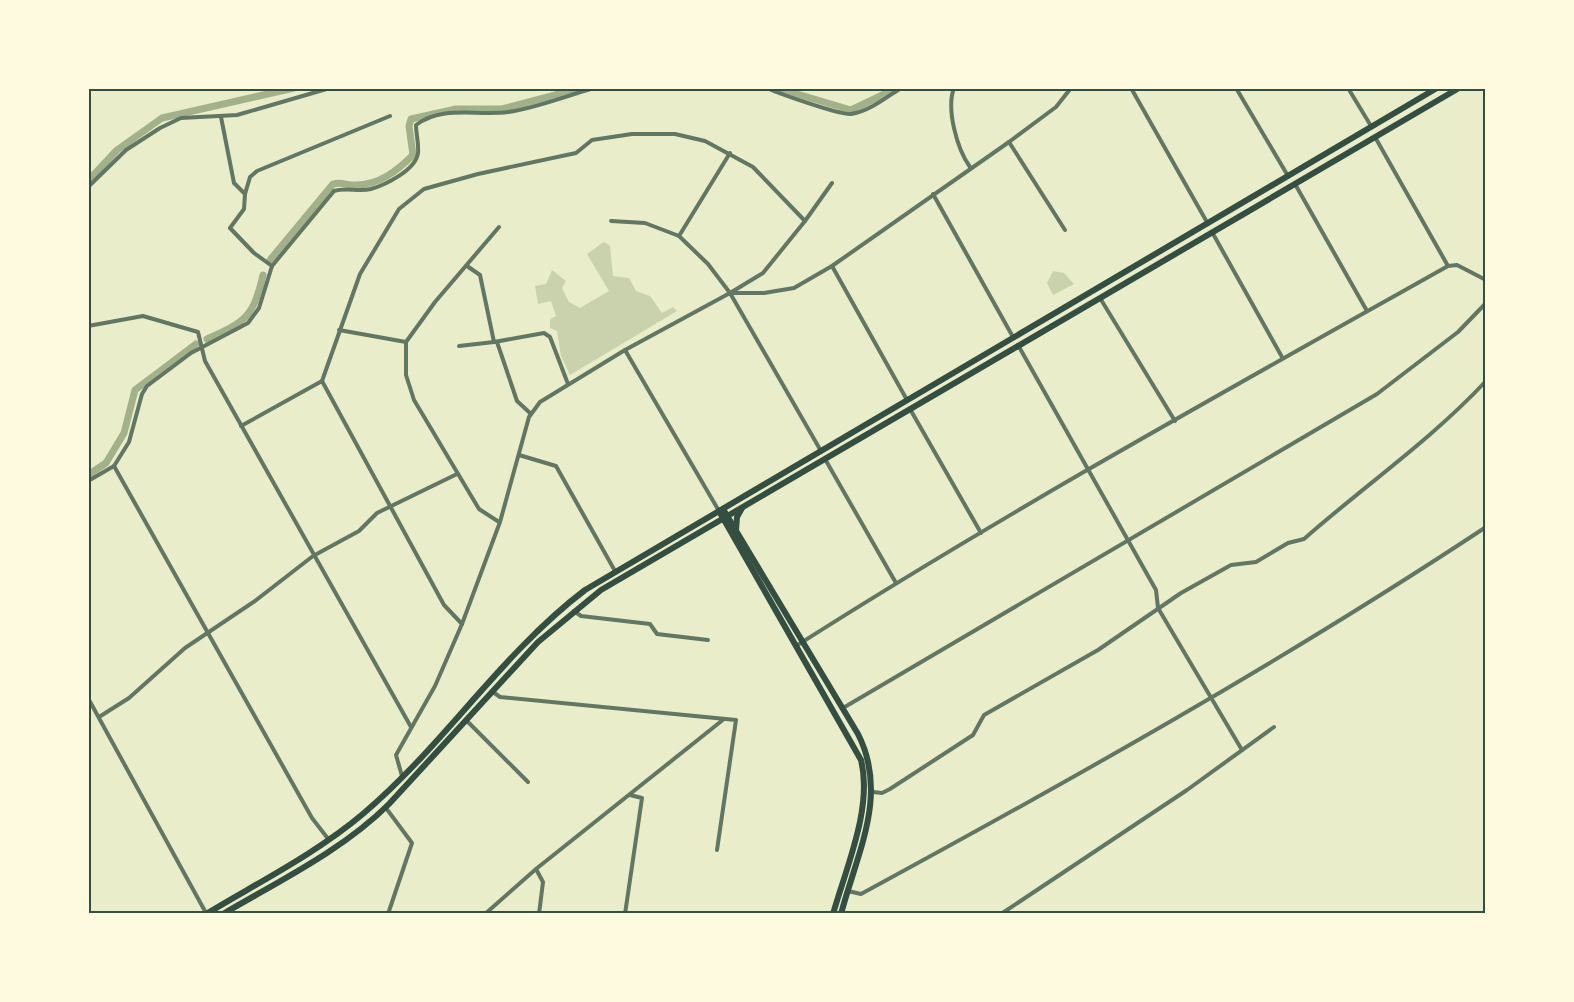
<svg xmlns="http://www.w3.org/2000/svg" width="1574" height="1002" font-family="Literata,serif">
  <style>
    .green { fill: #cad2ad }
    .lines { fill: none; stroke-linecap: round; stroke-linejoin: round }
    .canal { stroke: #a3b18a; stroke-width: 7 }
    .minor { stroke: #617663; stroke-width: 4 }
    .primary { stroke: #344e41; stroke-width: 6 }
    .trunk { stroke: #344e41; stroke-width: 6 }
    .neatline { fill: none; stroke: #344e41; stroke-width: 2 }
  </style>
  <rect width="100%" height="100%" fill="#e9edc9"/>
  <g class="green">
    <path d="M 604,242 L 610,246 L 613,276 L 629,278 L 636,291 L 650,296 L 662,313 L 673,307 L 677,311 L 570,375 L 561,356 L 557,331 L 550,328 L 550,319 L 556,316 L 551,301 L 538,304 L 535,286 L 546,284 L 552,270 L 566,281 L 562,288 L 569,302 L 580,308 L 609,291 L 587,254 Z"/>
    <path d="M 1053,271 L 1064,273 L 1074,284 L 1053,295 L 1047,283 Z"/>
  </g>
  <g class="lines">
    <g class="canal">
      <path d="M 777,88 L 851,110 L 897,88"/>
      <path d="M 88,181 L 117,150 L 162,118 L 294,88"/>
      <path d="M 270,260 L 333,184 C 342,181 347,186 356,185 C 379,185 397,171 413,155 L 409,126 L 411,119 L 456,109 L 502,109 L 582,88"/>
      <path d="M 207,339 C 245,322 253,318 263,275"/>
      <path d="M 88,475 L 106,463 L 124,433 L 135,390 L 196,344"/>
    </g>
    <g class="minor">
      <path d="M 767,88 C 780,94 840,115 851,114 C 868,112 887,97 901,88"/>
      <path d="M 954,88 C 946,109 957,149 970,167"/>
      <path d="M 1131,88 L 1208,224"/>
      <path d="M 1236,88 L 1288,176"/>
      <path d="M 1348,88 L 1371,126"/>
      <path d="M 221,117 L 234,183 L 245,194 L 244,209 L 230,228 L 254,253 L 272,266"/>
      <path d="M 1375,137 L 1448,266"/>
      <path d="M 1009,142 L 1065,230"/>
      <path d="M 1295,184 L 1367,311"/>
      <path d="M 88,187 L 126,150 L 160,128 L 181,118 L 237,115 L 330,88"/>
      <path d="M 245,194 L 250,177 L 257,171 L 390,116"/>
      <path d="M 933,194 L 1013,337"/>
      <path d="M 611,221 L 645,223 L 679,236 L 708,264 L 730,293 L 821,451"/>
      <path d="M 1212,232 L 1282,357"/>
      <path d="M 679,236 L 730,153"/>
      <path d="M 467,266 L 480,275 L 494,342 L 544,333 L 550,337 L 568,384"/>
      <path d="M 832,266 L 907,400"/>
      <path d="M 730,293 L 763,273 L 805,221 L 832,183"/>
      <path d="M 1100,298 L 1175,421"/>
      <path d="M 88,326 L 143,316 L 198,332 L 205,361 L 411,727"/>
      <path d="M 339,330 L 406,342"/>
      <path d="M 497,342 L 517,401 L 530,413"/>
      <path d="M 1018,345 L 1156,590 L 1158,608 L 1242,750"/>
      <path d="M 459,346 L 494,342"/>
      <path d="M 625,350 L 719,511"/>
      <path d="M 322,381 L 444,605 L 462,624"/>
      <path d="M 910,409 L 981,533"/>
      <path d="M 241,426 L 322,381 L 360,274 L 399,209 L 424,189 L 478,174 L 576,153 L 592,140 L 632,134 L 675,134 L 705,141 L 753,167 L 805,221"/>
      <path d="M 519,455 L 556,466 L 615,571"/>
      <path d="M 825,459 L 896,583"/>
      <path d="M 114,466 L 312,818 L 329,840"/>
      <path d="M 88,481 L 114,466 L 129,442 L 142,394 L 147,386 L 191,353 L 248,323 L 259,308 L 272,266 L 334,191 C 346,187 358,192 371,189 C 385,185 416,170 418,153 C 419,144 416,134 416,125 C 443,105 476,116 508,112 C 536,108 566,96 594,88"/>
      <path d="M 499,522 L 479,509 L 414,400 L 406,375 L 406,342 L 435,302 L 499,227"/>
      <path d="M 574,611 L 581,616 L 650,624 L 657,634 L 708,640"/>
      <path d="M 796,646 C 1008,511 1229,389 1448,266 L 1457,265 L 1486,280"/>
      <path d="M 493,692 L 500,697 L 736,720 L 717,850"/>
      <path d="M 88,698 L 206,913"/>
      <path d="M 843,708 L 1377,394 L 1458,332 L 1486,303"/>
      <path d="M 99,717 L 129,698 L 185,648 L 255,601 L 313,556 L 359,531 L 377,513 L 457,474"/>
      <path d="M 466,720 L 528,782"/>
      <path d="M 402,776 L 396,755 L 435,686 L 462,624 L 500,522 L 529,417 L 540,402 L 625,350 L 730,293 L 764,293 L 794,288 L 832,266 L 1009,142 L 1056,107 L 1071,88"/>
      <path d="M 873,792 L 882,793 L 890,789 L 973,735 L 984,715 L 1098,650 L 1181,593 L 1231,565 L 1256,562 L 1288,543 L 1304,539 C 1364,486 1431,440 1486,381"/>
      <path d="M 386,808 L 412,843 L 388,914"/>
      <path d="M 536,869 L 543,882 L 539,914"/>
      <path d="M 848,891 L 861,894 C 1073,779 1285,660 1486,527"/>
      <path d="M 485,914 L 536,869 L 724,719"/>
      <path d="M 625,914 L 642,798 L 630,795"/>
      <path d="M 1001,914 L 1187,790 L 1274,727"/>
    </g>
    <g class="primary">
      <path d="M 723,509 L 858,734 C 889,795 857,853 841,914"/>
      <path d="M 719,511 L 861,760 C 873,807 846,868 833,914"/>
    </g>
    <g class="trunk">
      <path d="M 736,530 L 737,517 L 742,508"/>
      <path d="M 206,914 C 259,882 317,853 364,813 C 444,745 501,654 585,590 L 1437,88"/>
      <path d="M 223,914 C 279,881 343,850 389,804 L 538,642 L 601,590 L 1459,88"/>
    </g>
  </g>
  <rect width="1574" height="1002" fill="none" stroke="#fefae0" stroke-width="180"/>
  <rect x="90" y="90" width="1394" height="822" class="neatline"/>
</svg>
